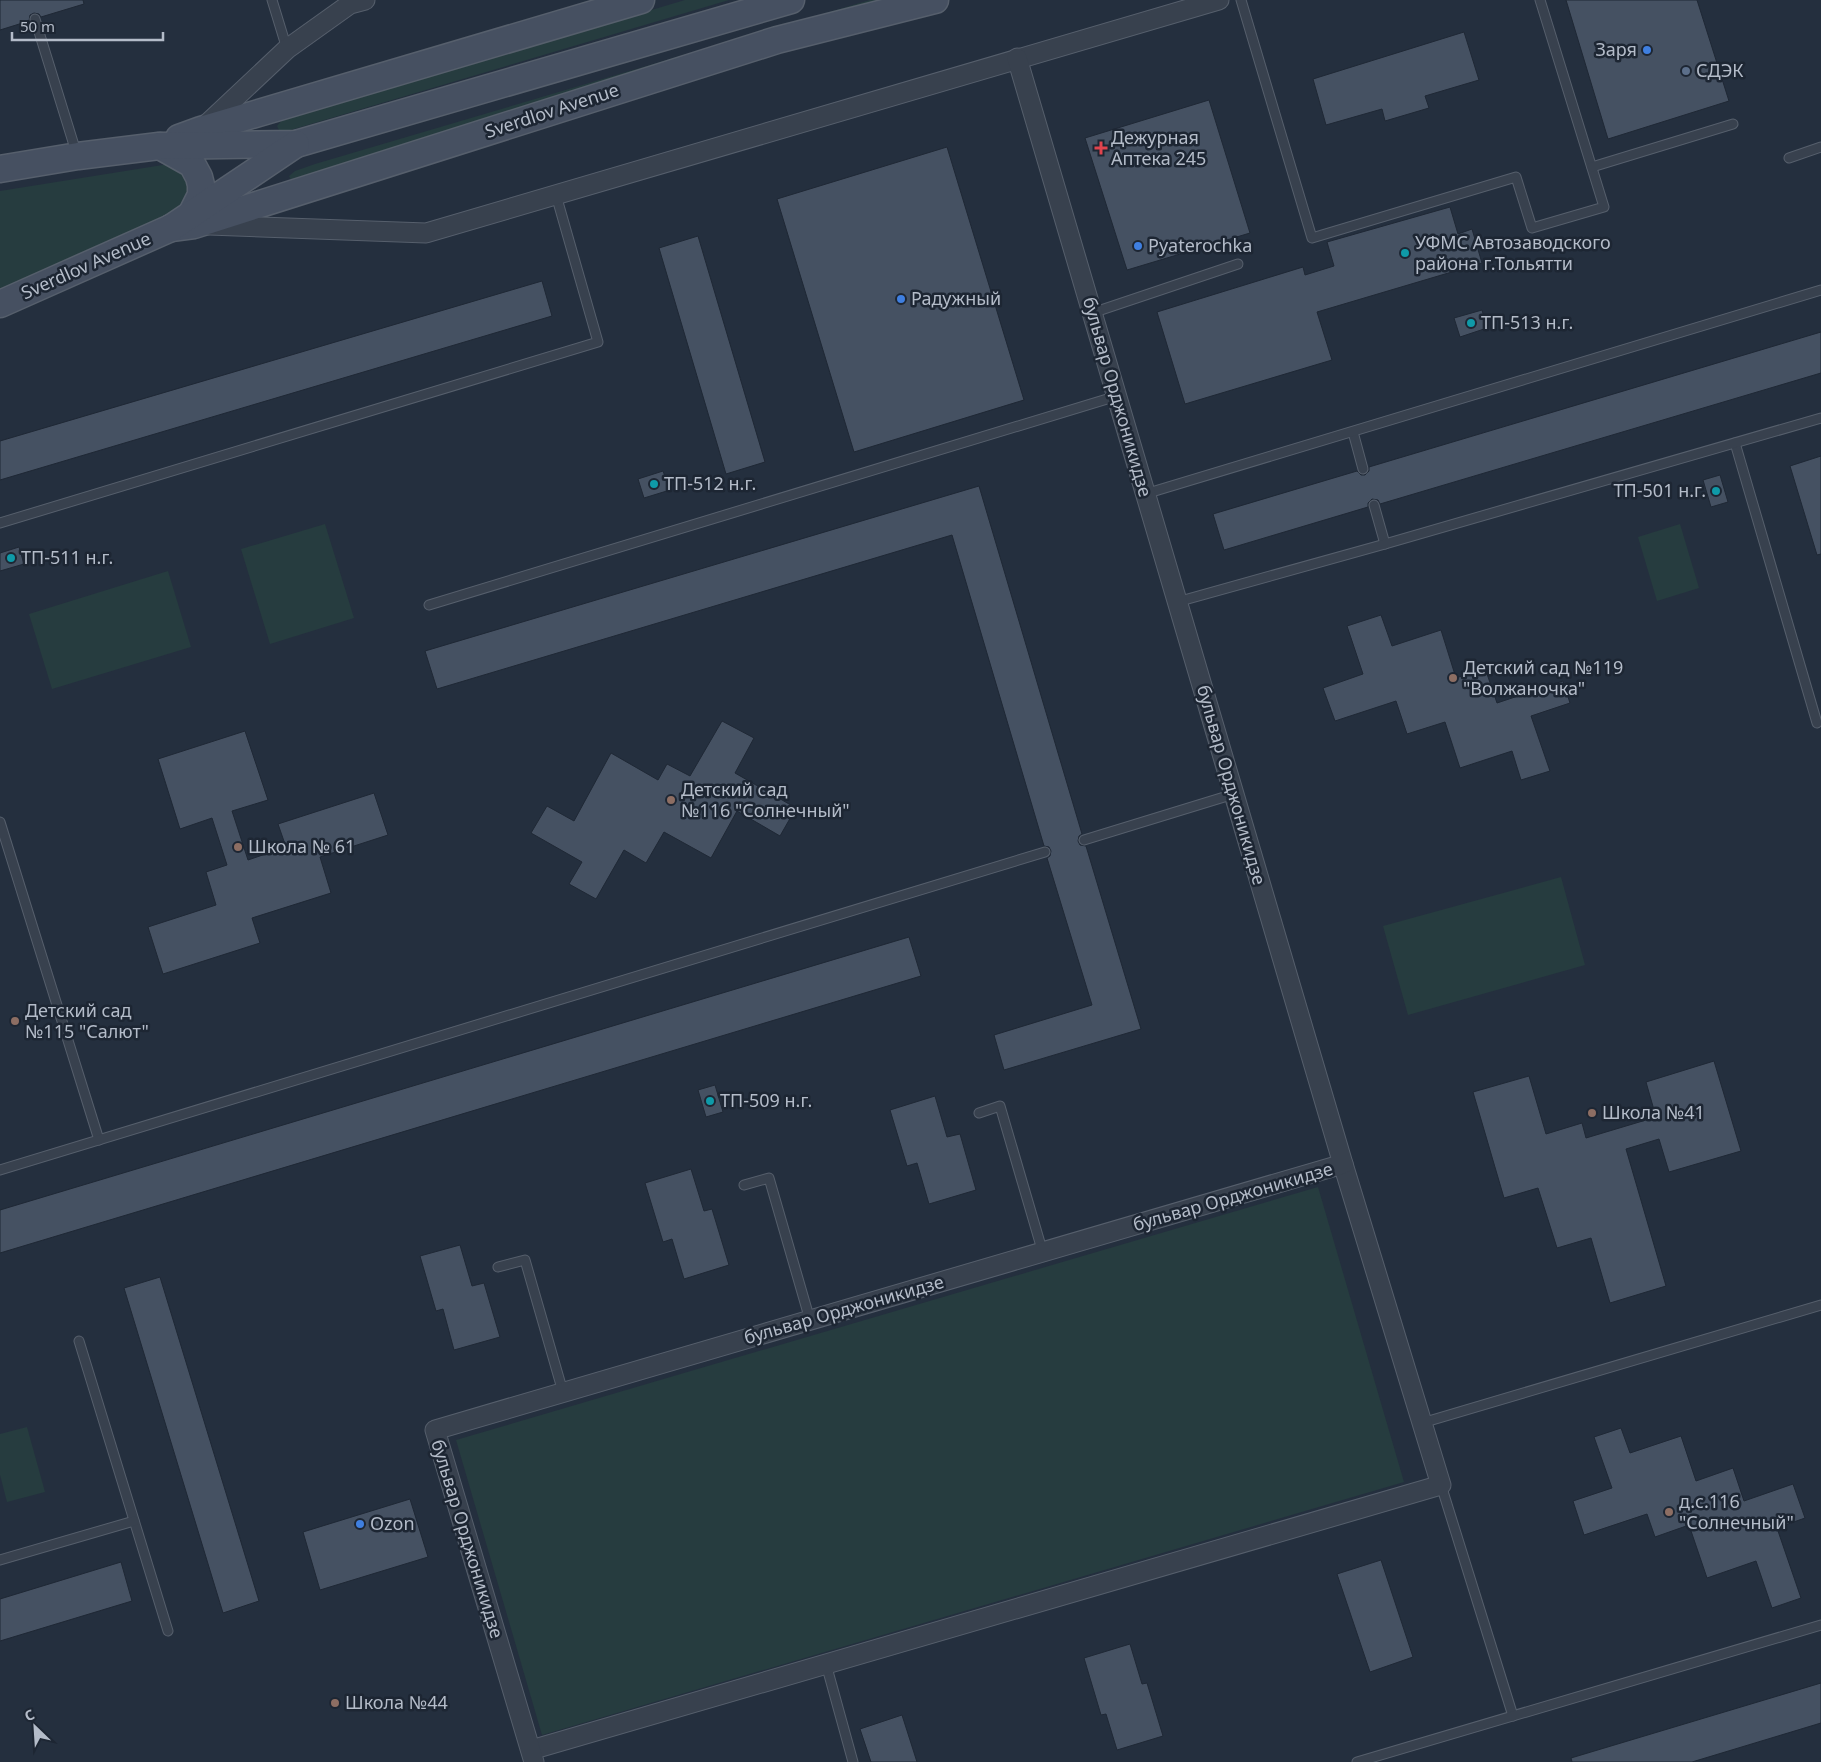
<svg xmlns="http://www.w3.org/2000/svg" width="1821" height="1762" font-family="'Noto Sans',sans-serif">
  <style>
    .green { fill: #263c3f }
    .building { fill: #455162; stroke: #1f2835 }
    .lines { fill: none; stroke-linecap: round; stroke-linejoin: round }
    .lane-casing { stroke: #565f6c; stroke-width: 11 }
    .street-casing { stroke: #565f6c; stroke-width: 21 }
    .secondary-casing { stroke: #565f6c; stroke-width: 29 }
    .lane { stroke: #38414e; stroke-width: 9 }
    .street { stroke: #38414e; stroke-width: 19 }
    .secondary { stroke: #465061; stroke-width: 26 }
    .shop-dot { fill: #3f7fe0; stroke: #1d2633; stroke-width: 2 }
    .service-dot { fill: #5c6f8a; stroke: #1d2633; stroke-width: 2 }
    .health-dot { fill: #e0444e; stroke: #1d2633; stroke-width: 2 }
    .culture-dot { fill: #0f9aa8; stroke: #1d2633; stroke-width: 2 }
    .education-dot { fill: #8d6e63; stroke: #1d2633; stroke-width: 2 }
    .labels { text-anchor: middle; stroke-width: 5; stroke-linejoin: round; paint-order: stroke }
    .poi-label { font-size: 18px; fill: #b4bcc9; stroke: #1d2633; text-anchor: start }
    .street-label { font-size: 18px; fill: #b4bcc9; stroke: #1d2633 }
  </style>
  <rect width="100%" height="100%" fill="#242f3e"/>
  <g class="green">
    <path d="M 685,0 L 729,0 L 284,132 L 280,132 L 277,126 L 282,120 Z"/>
    <path d="M 870,0 L 912,0 L 292,182 L 289,176 L 295,171 L 315,164 Z"/>
    <path d="M 169,164 L 192,178 L 183,209 L 0,291 L 0,191 Z"/>
    <path d="M 325,524 L 354,618 L 270,644 L 241,549 Z"/>
    <path d="M 1680,524 L 1699,588 L 1657,601 L 1638,537 Z"/>
    <path d="M 168,571 L 191,647 L 52,689 L 29,614 Z"/>
    <path d="M 1561,877 L 1585,965 L 1408,1015 L 1383,926 Z"/>
    <path d="M 1318,1187 L 1404,1482 L 542,1735 L 456,1440 Z"/>
    <path d="M 27,1427 L 45,1492 L 7,1502 L 0,1475 L 0,1434 Z"/>
  </g>
  <g class="building">
    <path d="M 0,0 L 83,0 L 84,4 L 41,17 L 39,14 L 34,13 L 30,15 L 29,21 L 0,30 Z"/>
    <path d="M 1566,0 L 1697,0 L 1729,101 L 1608,139 Z"/>
    <path d="M 1464,32 L 1479,80 L 1425,96 L 1429,108 L 1385,121 L 1382,109 L 1326,125 L 1313,79 Z"/>
    <path d="M 1209,100 L 1250,233 L 1127,270 L 1085,138 Z"/>
    <path d="M 947,147 L 1024,400 L 854,452 L 777,199 Z"/>
    <path d="M 1450,207 L 1458,234 L 1472,229 L 1482,263 L 1317,312 L 1332,360 L 1185,404 L 1157,312 L 1303,267 L 1305,275 L 1334,266 L 1327,242 Z"/>
    <path d="M 698,236 L 765,462 L 726,474 L 659,248 Z"/>
    <path d="M 542,281 L 552,316 L 0,480 L 0,441 Z"/>
    <path d="M 1482,310 L 1487,328 L 1460,337 L 1454,318 Z"/>
    <path d="M 1821,332 L 1821,373 L 1380,504 L 1378,500 L 1372,499 L 1368,503 L 1368,507 L 1224,550 L 1213,514 L 1357,471 L 1361,475 L 1365,475 L 1369,471 L 1369,467 Z"/>
    <path d="M 1821,456 L 1821,554 L 1817,555 L 1790,466 Z"/>
    <path d="M 663,471 L 670,490 L 644,498 L 638,479 Z"/>
    <path d="M 1720,475 L 1728,502 L 1711,507 L 1703,480 Z"/>
    <path d="M 979,486 L 1082,834 L 1079,836 L 1078,841 L 1080,845 L 1086,846 L 1141,1029 L 1004,1070 L 994,1035 L 1092,1005 L 1047,858 L 1050,856 L 1051,851 L 1049,847 L 1044,846 L 952,535 L 437,689 L 425,651 Z"/>
    <path d="M 19,547 L 24,564 L 0,571 L 0,553 Z"/>
    <path d="M 1381,615 L 1392,646 L 1441,630 L 1456,678 L 1485,668 L 1497,703 L 1563,681 L 1570,703 L 1531,716 L 1550,771 L 1521,780 L 1512,751 L 1460,768 L 1445,722 L 1407,734 L 1396,701 L 1335,721 L 1323,688 L 1363,674 L 1347,626 Z"/>
    <path d="M 722,721 L 754,738 L 735,773 L 796,808 L 780,836 L 737,811 L 711,858 L 664,832 L 646,863 L 624,850 L 596,899 L 569,884 L 582,862 L 531,833 L 547,806 L 574,821 L 611,753 L 658,780 L 667,764 L 690,776 Z"/>
    <path d="M 245,731 L 268,800 L 232,811 L 248,860 L 286,847 L 278,824 L 374,793 L 388,835 L 320,857 L 331,893 L 252,918 L 260,943 L 163,974 L 148,927 L 216,905 L 206,872 L 227,865 L 212,818 L 180,829 L 158,759 Z"/>
    <path d="M 909,937 L 921,976 L 0,1253 L 0,1210 Z"/>
    <path d="M 1714,1061 L 1741,1151 L 1669,1172 L 1659,1139 L 1626,1149 L 1666,1286 L 1610,1303 L 1591,1238 L 1557,1248 L 1538,1188 L 1504,1198 L 1473,1092 L 1529,1076 L 1546,1134 L 1582,1123 L 1586,1138 L 1656,1117 L 1646,1082 Z"/>
    <path d="M 715,1085 L 723,1112 L 706,1117 L 698,1090 Z"/>
    <path d="M 935,1096 L 947,1137 L 960,1134 L 976,1190 L 929,1204 L 917,1163 L 907,1166 L 890,1110 Z"/>
    <path d="M 691,1169 L 704,1211 L 712,1209 L 729,1265 L 684,1279 L 672,1239 L 663,1242 L 645,1183 Z"/>
    <path d="M 460,1245 L 472,1286 L 484,1283 L 500,1337 L 454,1350 L 443,1309 L 436,1311 L 420,1256 Z"/>
    <path d="M 160,1277 L 259,1601 L 223,1613 L 124,1288 Z"/>
    <path d="M 1621,1428 L 1630,1453 L 1681,1436 L 1696,1481 L 1733,1468 L 1744,1501 L 1793,1484 L 1805,1518 L 1777,1528 L 1801,1598 L 1772,1608 L 1756,1561 L 1707,1578 L 1689,1525 L 1655,1537 L 1647,1514 L 1584,1535 L 1573,1501 L 1612,1488 L 1594,1437 Z"/>
    <path d="M 410,1499 L 428,1557 L 320,1590 L 303,1532 Z"/>
    <path d="M 1381,1560 L 1413,1657 L 1370,1672 L 1337,1574 Z"/>
    <path d="M 121,1562 L 132,1601 L 0,1641 L 0,1599 Z"/>
    <path d="M 1130,1644 L 1142,1684 L 1147,1683 L 1163,1736 L 1117,1750 L 1106,1714 L 1101,1715 L 1084,1658 Z"/>
    <path d="M 1821,1683 L 1821,1723 L 1692,1762 L 1572,1762 L 1571,1758 Z"/>
    <path d="M 902,1715 L 917,1762 L 871,1762 L 860,1729 Z"/>
  </g>
  <g class="lines">
    <defs>
      <g id="lane">
        <path d="M 272,0 L 287,49"/>
        <path d="M 1241,0 L 1312,238 L 1516,177 L 1532,228 L 1604,207 L 1540,0"/>
        <path d="M 35,19 L 77,155"/>
        <path d="M 1789,158 L 1821,147"/>
        <path d="M 1592,167 L 1733,124"/>
        <path d="M 1092,313 L 1238,264"/>
        <path d="M 1353,432 L 1363,469"/>
        <path d="M 1735,443 L 1817,723"/>
        <path d="M 1145,494 L 1821,290"/>
        <path d="M 1374,505 L 1385,544"/>
        <path d="M 0,523 L 598,342 L 556,195"/>
        <path d="M 1177,602 L 1385,544 L 1821,418"/>
        <path d="M 429,605 L 1117,396"/>
        <path d="M 0,822 L 99,1140"/>
        <path d="M 1084,840 L 1234,794"/>
        <path d="M 979,1113 L 1000,1106 L 1043,1253"/>
        <path d="M 0,1170 L 1045,852"/>
        <path d="M 744,1185 L 769,1178 L 810,1320"/>
        <path d="M 498,1267 L 525,1260 L 563,1392"/>
        <path d="M 79,1341 L 168,1631"/>
        <path d="M 1422,1423 L 1821,1305"/>
        <path d="M 1441,1485 L 1513,1716"/>
        <path d="M 0,1560 L 134,1521"/>
        <path d="M 826,1664 L 853,1762"/>
        <path d="M 1357,1762 L 1821,1625"/>
      </g>
      <g id="street">
        <path d="M 204,127 L 287,49 L 350,4 L 365,0"/>
        <path d="M 209,225 L 426,233 L 1219,0"/>
        <path d="M 531,1750 L 1441,1485 L 1343,1164"/>
        <path d="M 534,1762 L 435,1430 L 1343,1164 L 1017,58"/>
      </g>
      <g id="secondary">
        <path d="M 179,138 L 201,130 L 641,0"/>
        <path d="M 160,146 L 192,164 L 199,177 L 201,185 L 201,195 L 190,217"/>
        <path d="M 0,169 L 78,156 L 159,146 L 296,144 L 791,0"/>
        <path d="M 171,228 L 194,225 L 777,40 L 935,0"/>
        <path d="M 0,304 L 171,228 L 296,144"/>
      </g>
    </defs>
    <use href="#lane" class="lane-casing"/>
    <use href="#street" class="street-casing"/>
    <use href="#secondary" class="secondary-casing"/>
    <use href="#lane" class="lane"/>
    <use href="#street" class="street"/>
    <use href="#secondary" class="secondary"/>
  </g>
  <g class="shop-dot">
    <circle cx="1647" cy="50" r="5"/>
    <circle cx="1138" cy="246" r="5"/>
    <circle cx="901" cy="299" r="5"/>
    <circle cx="360" cy="1524" r="5"/>
  </g>
  <circle class="service-dot" cx="1686" cy="71" r="5"/>
  <path class="health-dot" d="M1098.5 140.5h5v5h5v5h-5v5h-5v-5h-5v-5h5z"/>
  <g class="culture-dot">
    <circle cx="1405" cy="253" r="5"/>
    <circle cx="1471" cy="323" r="5"/>
    <circle cx="654" cy="484" r="5"/>
    <circle cx="1716" cy="491" r="5"/>
    <circle cx="11" cy="558" r="5"/>
    <circle cx="710" cy="1101" r="5"/>
  </g>
  <g class="education-dot">
    <circle cx="1453" cy="678" r="5"/>
    <circle cx="671" cy="800" r="5"/>
    <circle cx="238" cy="847" r="5"/>
    <circle cx="15" cy="1021" r="5"/>
    <circle cx="1592" cy="1113" r="5"/>
    <circle cx="1669" cy="1512" r="5"/>
    <circle cx="335" cy="1703" r="5"/>
  </g>
  <g class="labels">
    <g class="poi-label">
      <text x="1637" y="56" text-anchor="end">Заря</text>
      <text x="1696" y="77">СДЭК</text>
      <text x="1111" y="144">Дежурная<tspan x="1111" dy="21">Аптека 245</tspan></text>
      <text x="1415" y="249">УФМС Автозаводского<tspan x="1415" dy="21">района г.Тольятти</tspan></text>
      <text x="1148" y="252">Pyaterochka</text>
      <text x="911" y="305">Радужный</text>
      <text x="1481" y="329">ТП-513 н.г.</text>
      <text x="664" y="490">ТП-512 н.г.</text>
      <text x="1706" y="497" text-anchor="end">ТП-501 н.г.</text>
      <text x="21" y="564">ТП-511 н.г.</text>
      <text x="1463" y="674">Детский сад №119<tspan x="1463" dy="21">"Волжаночка"</tspan></text>
      <text x="681" y="796">Детский сад<tspan x="681" dy="21">№116 "Солнечный"</tspan></text>
      <text x="248" y="853">Школа № 61</text>
      <text x="25" y="1017">Детский сад<tspan x="25" dy="21">№115 "Салют"</tspan></text>
      <text x="720" y="1107">ТП-509 н.г.</text>
      <text x="1602" y="1119">Школа №41</text>
      <text x="1679" y="1508">д.с.116<tspan x="1679" dy="21">"Солнечный"</tspan></text>
      <text x="370" y="1530">Ozon</text>
      <text x="345" y="1709">Школа №44</text>
    </g>
    <g class="street-label">
      <text transform="translate(552 111) rotate(-18)" y="6">Sverdlov Avenue</text>
      <text transform="translate(86 266) rotate(-24)" y="6">Sverdlov Avenue</text>
      <text transform="translate(1117 397) rotate(74)" y="6">бульвар Орджоникидзе</text>
      <text transform="translate(1231 785) rotate(74)" y="6">бульвар Орджоникидзе</text>
      <text transform="translate(1233 1197) rotate(-16)" y="6">бульвар Орджоникидзе</text>
      <text transform="translate(844 1310) rotate(-16)" y="6">бульвар Орджоникидзе</text>
      <text transform="translate(467 1539) rotate(73)" y="6">бульвар Орджоникидзе</text>
    </g>
  </g>
  <g transform="translate(35 1727) rotate(335)" stroke="#1d2633" stroke-width="4" paint-order="stroke">
  <path d="M0-4L9 19L0 12L-9 19Z" fill="#b4bcc9"/>
  <text y="-8" font-size="14" font-weight="bold" text-anchor="middle" fill="#b4bcc9">С</text>
  </g>
  <path d="M12 32v8h151v-8" fill="none" stroke="#b4bcc9" stroke-width="2.5"/>
  <text x="20" y="32" font-size="15" fill="#b4bcc9" stroke="#1d2633" stroke-width="4" paint-order="stroke">50 m</text>
</svg>
